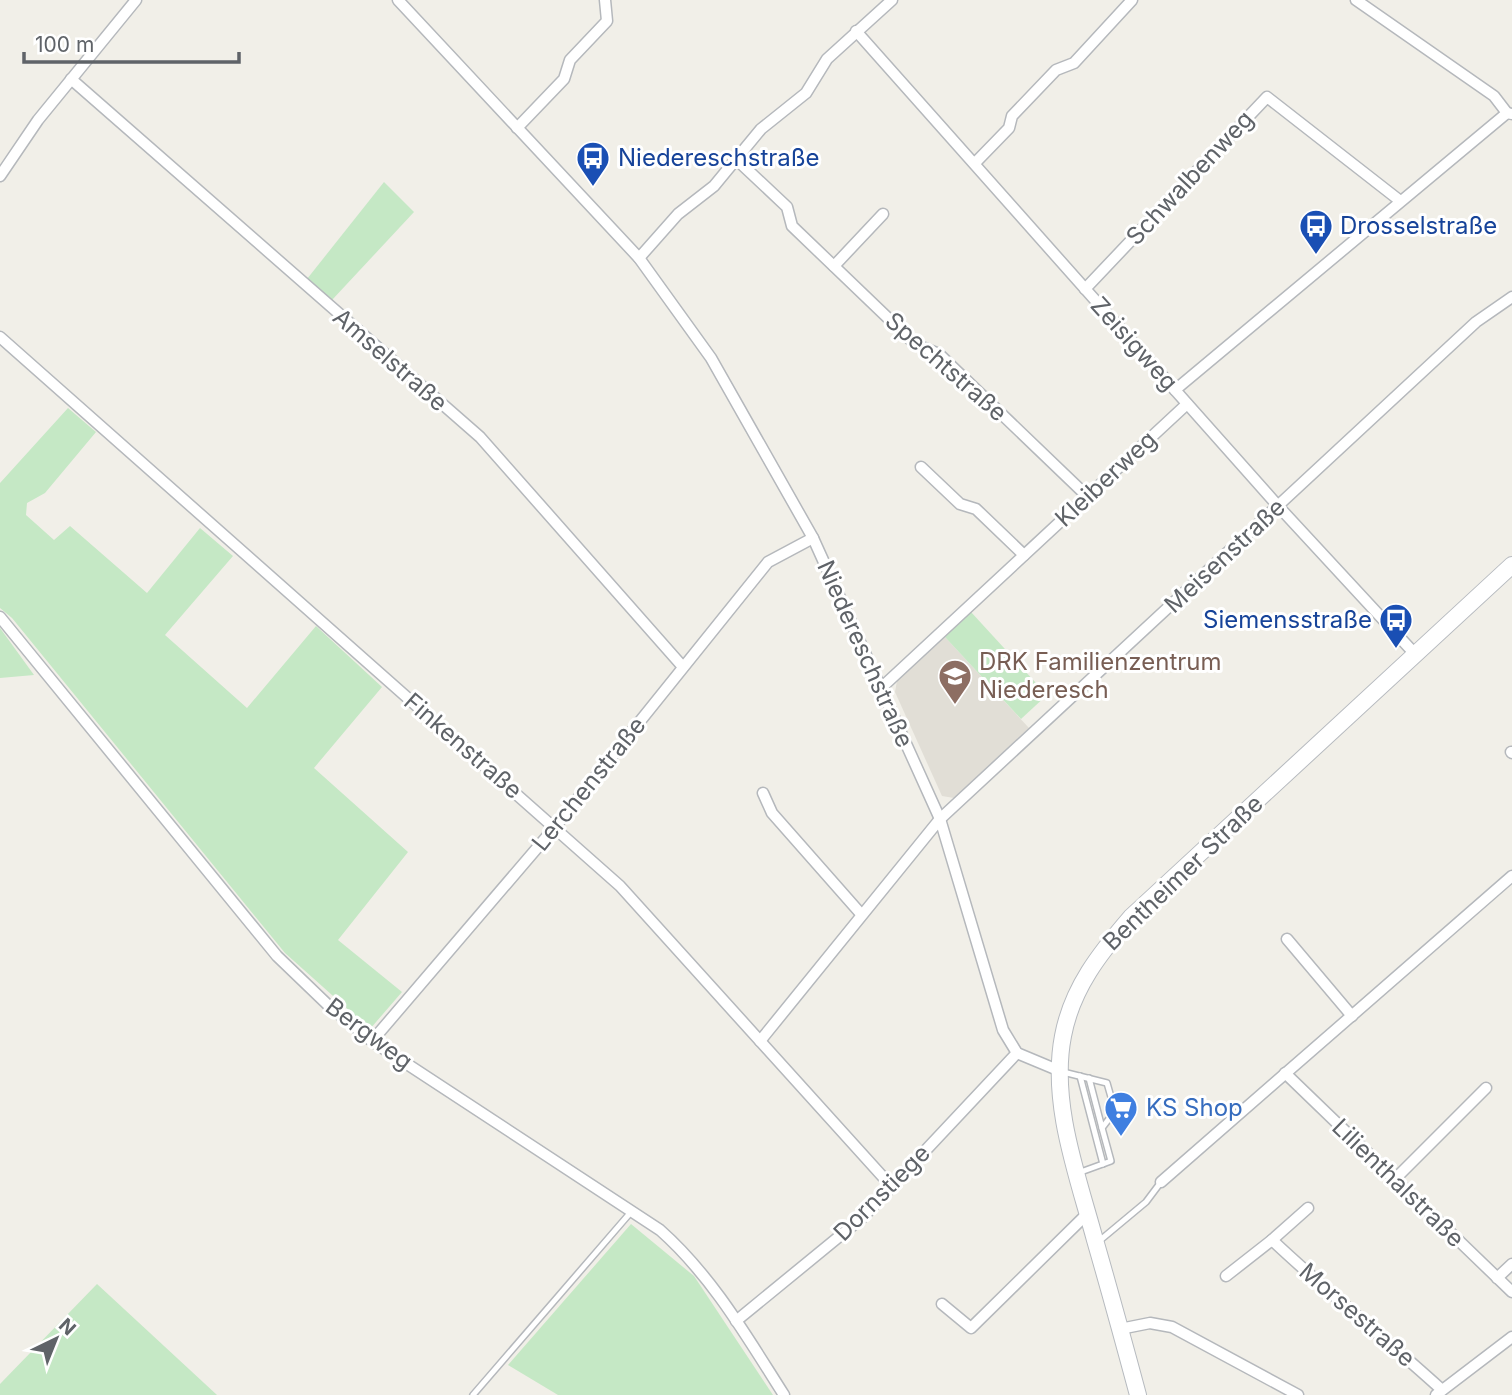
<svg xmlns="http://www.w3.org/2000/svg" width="1512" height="1395" font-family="Inter,sans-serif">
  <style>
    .education { fill: #e1ded6 }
    .green { fill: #c5e8c5 }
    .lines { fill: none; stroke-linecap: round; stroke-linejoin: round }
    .service-casing { stroke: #b5b8bc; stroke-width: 8 }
    .minor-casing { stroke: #b5b8bc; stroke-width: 13 }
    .secondary-casing { stroke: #b6babf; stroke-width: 18 }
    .service { stroke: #fff; stroke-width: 5 }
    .minor { stroke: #fff; stroke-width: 10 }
    .secondary { stroke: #fff; stroke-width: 16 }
    .labels { text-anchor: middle; stroke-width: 6; stroke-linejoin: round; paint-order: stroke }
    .transit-label { font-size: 24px; fill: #164399; stroke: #fff; text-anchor: start }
    .street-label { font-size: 24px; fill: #5f6368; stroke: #fff }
    .education-label { font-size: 24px; fill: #785e54; stroke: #fff; text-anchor: start }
    .shop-label { font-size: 24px; fill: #366cbe; stroke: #fff; text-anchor: start }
  </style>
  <rect width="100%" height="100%" fill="#f1efe8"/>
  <path class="education" d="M 945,637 L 1029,728 L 954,798 L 942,796 L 895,692 L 897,681 Z"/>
  <g class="green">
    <path d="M 384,182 L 414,212 L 332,300 L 307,279 Z"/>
    <path d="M 68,408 L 96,432 L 45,493 L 27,503 L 26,515 L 54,540 L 70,526 L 147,593 L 200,528 L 233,556 L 165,635 L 247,708 L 316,626 L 382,687 L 314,768 L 408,852 L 338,940 L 402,992 L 370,1029 L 285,953 L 12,618 L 0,608 L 0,483 Z"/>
    <path d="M 971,612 L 1047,695 L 1021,719 L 945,637 Z"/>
    <path d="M 0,628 L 34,675 L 0,678 Z"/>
    <path d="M 631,1224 L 694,1276 L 773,1395 L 558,1395 L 508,1365 Z"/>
    <path d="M 97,1284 L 217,1395 L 0,1395 L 0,1384 Z"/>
  </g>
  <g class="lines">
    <defs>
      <g id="service">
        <path d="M 1063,1072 L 1107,1083 L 1115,1111 L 1102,1128 L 1111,1161 L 1078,1173"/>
        <path d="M 1080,1076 L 1103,1164"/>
        <path d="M 1089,1078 L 1102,1128"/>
        <path d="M 1098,1242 L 1146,1202 L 1161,1182"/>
        <path d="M 473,1395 L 631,1212"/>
      </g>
      <g id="minor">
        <path d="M 398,0 L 639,258 L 711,358 L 813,538 L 940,819 L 1003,1030 L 1017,1053 L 1060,1071"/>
        <path d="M 1356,0 L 1494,96 L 1507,113 L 1512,114"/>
        <path d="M 856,31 L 1279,507 L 1415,654"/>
        <path d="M 71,79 L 480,437 L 683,667"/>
        <path d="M 517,128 L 564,79 L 570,60 L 607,21 L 605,0"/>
        <path d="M 736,159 L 787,207 L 792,226 L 915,344 L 939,354 L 1088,497"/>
        <path d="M 975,163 L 1009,128 L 1012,116 L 1056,70 L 1074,63 L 1132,0"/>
        <path d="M 0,176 L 38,120 L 136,0"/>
        <path d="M 639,258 L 678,214 L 714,186 L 761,129 L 806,93 L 827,59 L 892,0"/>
        <path d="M 834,266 L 883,214"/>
        <path d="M 1085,289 L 1267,97 L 1399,200"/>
        <path d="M 0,337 L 620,886 L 892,1187"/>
        <path d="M 1175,390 L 1507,113"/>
        <path d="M 921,467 L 960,504 L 976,509 L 1024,555"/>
        <path d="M 0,617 L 277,956 L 329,1006 L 372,1041 L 660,1230 C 712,1276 747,1337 784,1395"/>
        <path d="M 881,688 L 1187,404"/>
        <path d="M 1511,752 L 1512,753"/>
        <path d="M 763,793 L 772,813 L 861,914"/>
        <path d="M 1287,939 L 1352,1016"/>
        <path d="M 372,1041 L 555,827 L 768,562 L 813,538"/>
        <path d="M 760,1041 L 940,819 L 1476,322 L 1512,297"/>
        <path d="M 1285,1073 L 1512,1292"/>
        <path d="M 1394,1180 L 1486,1088"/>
        <path d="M 1161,1182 L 1512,876"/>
        <path d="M 1272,1240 L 1308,1208"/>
        <path d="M 1226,1276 L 1272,1240 C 1327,1292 1386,1339 1442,1390"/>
        <path d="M 1497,1278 L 1512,1264"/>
        <path d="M 942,1304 L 971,1328 L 1088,1213"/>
        <path d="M 736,1321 L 863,1217 L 1017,1053"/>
        <path d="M 1120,1329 L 1150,1323 L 1172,1327 L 1298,1395"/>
        <path d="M 1436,1395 L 1512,1337"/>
      </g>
      <path id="secondary" d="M 1138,1395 C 1124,1343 1110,1292 1095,1240 C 1078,1177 1050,1103 1063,1036 C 1072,988 1100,953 1131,917 L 1512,565"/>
    </defs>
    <use href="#service" class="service-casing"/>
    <use href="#minor" class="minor-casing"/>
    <use href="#secondary" class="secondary-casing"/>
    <use href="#service" class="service"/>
    <use href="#minor" class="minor"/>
    <use href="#secondary" class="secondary"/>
  </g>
  <defs>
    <symbol id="bus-pin" viewBox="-11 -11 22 30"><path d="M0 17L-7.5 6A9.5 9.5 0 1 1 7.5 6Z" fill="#1a4fb4" stroke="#fff"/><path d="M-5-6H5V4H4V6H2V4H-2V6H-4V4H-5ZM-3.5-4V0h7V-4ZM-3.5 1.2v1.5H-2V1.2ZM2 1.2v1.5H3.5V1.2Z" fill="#fff"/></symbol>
    <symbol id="school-pin" viewBox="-11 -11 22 30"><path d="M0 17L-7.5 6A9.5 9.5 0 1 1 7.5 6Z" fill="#8d6e63" stroke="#fff"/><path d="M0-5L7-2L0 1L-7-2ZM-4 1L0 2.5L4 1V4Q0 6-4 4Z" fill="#fff"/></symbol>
    <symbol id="supermarket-pin" viewBox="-11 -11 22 30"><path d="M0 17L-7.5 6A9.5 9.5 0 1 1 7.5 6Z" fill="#3f7fe0" stroke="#fff"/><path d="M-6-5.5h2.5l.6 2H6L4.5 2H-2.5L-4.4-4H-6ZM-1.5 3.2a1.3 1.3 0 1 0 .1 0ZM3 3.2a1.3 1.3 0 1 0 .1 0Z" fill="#fff"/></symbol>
  </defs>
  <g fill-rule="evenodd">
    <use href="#bus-pin" x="574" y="139" width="38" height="52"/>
    <use href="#bus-pin" x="1297" y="207" width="38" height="52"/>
    <use href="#bus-pin" x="1377" y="601" width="38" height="52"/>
    <use href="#school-pin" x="936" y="657" width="38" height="52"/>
    <use href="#supermarket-pin" x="1102" y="1089" width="38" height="52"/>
  </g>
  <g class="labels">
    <g class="transit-label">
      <text x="618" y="166">Niedereschstraße</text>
      <text x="1340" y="234">Drosselstraße</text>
      <text x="1372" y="628" text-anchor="end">Siemensstraße</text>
    </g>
    <g class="street-label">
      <text transform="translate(1190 178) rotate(-47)" y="8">Schwalbenweg</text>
      <text transform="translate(1134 344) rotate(48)" y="8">Zeisigweg</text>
      <text transform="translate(390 360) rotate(41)" y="8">Amselstraße</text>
      <text transform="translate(946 367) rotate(41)" y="8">Spechtstraße</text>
      <text transform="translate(1106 479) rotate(-43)" y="8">Kleiberweg</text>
      <text transform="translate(1225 556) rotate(-43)" y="8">Meisenstraße</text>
      <text transform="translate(865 654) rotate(66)" y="8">Niedereschstraße</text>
      <text transform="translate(463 746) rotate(41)" y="8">Finkenstraße</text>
      <text transform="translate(589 784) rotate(-51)" y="8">Lerchenstraße</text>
      <text transform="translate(1183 873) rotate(-44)" y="8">Bentheimer Straße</text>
      <text transform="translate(369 1034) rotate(37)" y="8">Bergweg</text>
      <text transform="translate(1398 1183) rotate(44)" y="8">Lilienthalstraße</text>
      <text transform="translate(882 1193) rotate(-45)" y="8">Dornstiege</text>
      <text transform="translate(1357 1315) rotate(41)" y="8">Morsestraße</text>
    </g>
    <g class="education-label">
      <text x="979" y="670">DRK Familienzentrum<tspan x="979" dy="28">Niederesch</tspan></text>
    </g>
    <g class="shop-label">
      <text x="1146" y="1116">KS Shop</text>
    </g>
  </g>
  <g transform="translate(56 1339) rotate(43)" stroke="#ffffff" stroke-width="5" paint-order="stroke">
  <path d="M0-5L12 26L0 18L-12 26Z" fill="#5f6368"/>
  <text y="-10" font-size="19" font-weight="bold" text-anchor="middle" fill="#5f6368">N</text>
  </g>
  <path d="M24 52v10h215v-10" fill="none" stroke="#5f6368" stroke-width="3.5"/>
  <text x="35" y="52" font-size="21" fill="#5f6368" stroke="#ffffff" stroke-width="5" paint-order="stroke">100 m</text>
</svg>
